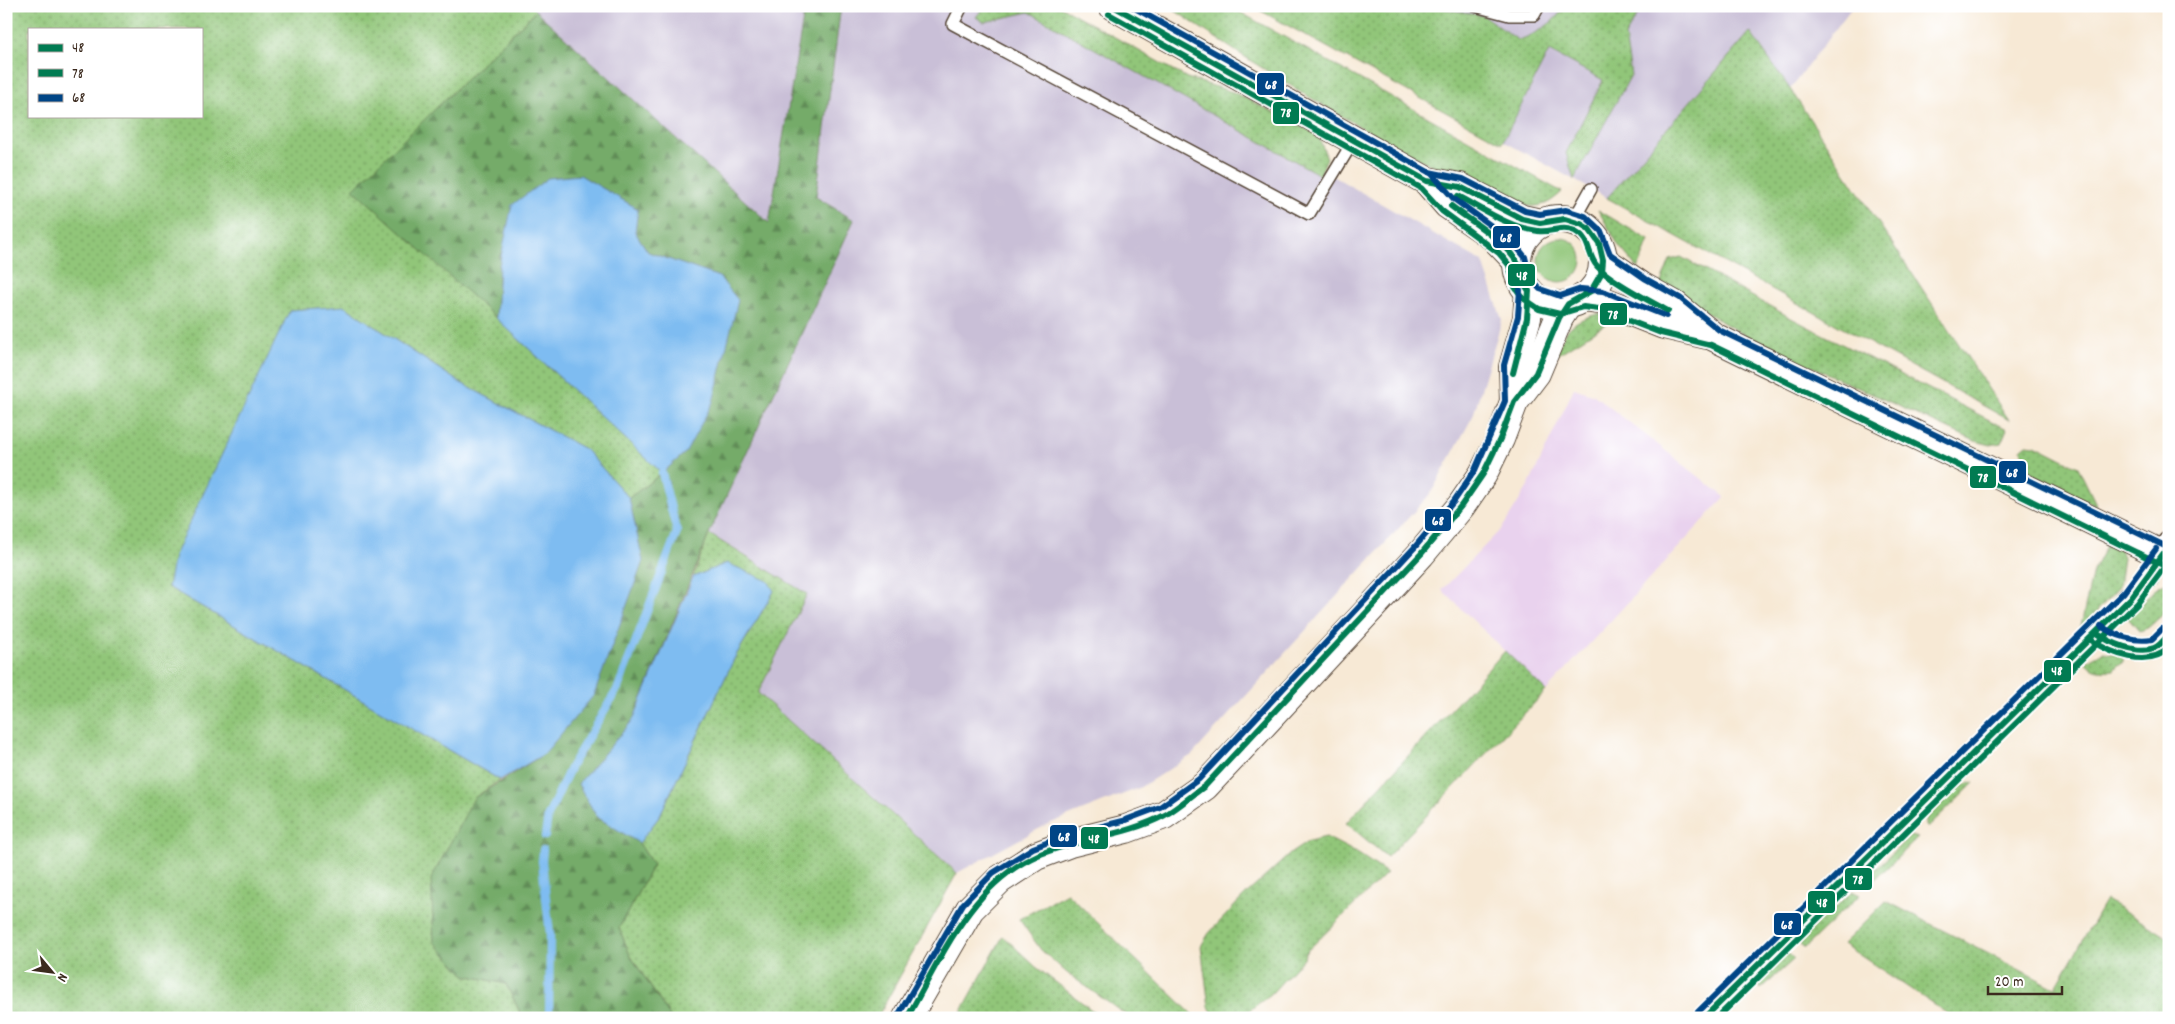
<svg xmlns="http://www.w3.org/2000/svg" width="2175" height="1024" font-family="Dekko,sans-serif">
  <style>
    .built { fill: #e9d2ee }
    .industrial { fill: #c9bfd7 }
    .grass { fill: url(#grass-dots); stroke: #66784c; fill-rule: evenodd }
    .forest { fill: url(#forest-firs); stroke: #586a44 }
    .garden { fill: #91c679; stroke: #66784c }
    .water { fill: #7ebcf1; stroke: #5c7388 }
    .lines { fill: none; stroke-linecap: round; stroke-linejoin: round }
    .stream { stroke: #7ebcf1; stroke-width: 8 }
    .service-casing { stroke: #574739; stroke-width: 14 }
    .minor-casing { stroke: #574739; stroke-width: 25 }
    .tertiary-casing { stroke: #574739; stroke-width: 30 }
    .service { stroke: #fff; stroke-width: 11 }
    .minor { stroke: #fff; stroke-width: 22 }
    .tertiary { stroke: #fff; stroke-width: 28 }
    .bus-1-casing { stroke: #fff; stroke-width: 10 }
    .bus-2-casing { stroke: #fff; stroke-width: 10 }
    .bus-3-casing { stroke: #fff; stroke-width: 10 }
    .bus-1 { stroke: #017b52; stroke-width: 6 }
    .bus-2 { stroke: #017b52; stroke-width: 6 }
    .bus-3 { stroke: #004586; stroke-width: 6 }
    .line-badge { stroke: #fff; stroke-width: 2 }
    .badge-label { font-size: 14px; text-anchor: middle; font-weight: bold; fill: #fff }
  </style>
  <defs>
    <pattern id="grass-dots" width="8" height="8" patternUnits="userSpaceOnUse" patternTransform="scale(1.25)"><rect width="8" height="8" fill="#91c679"/><path d="M2 2h.1M6 6h.1" fill="none" stroke="#78a163" stroke-width="1.8" stroke-linecap="round"/></pattern>
    <pattern id="forest-firs" width="22" height="20" patternUnits="userSpaceOnUse" patternTransform="scale(1.25)"><rect width="22" height="20" fill="#74ab69"/><path d="M5 1l3.5 6h-7zM16 11l3.5 6h-7z" fill="#608b56"/></pattern>
  </defs>
  <rect width="100%" height="100%" fill="#fff"/>
  <filter id="ink" filterUnits="userSpaceOnUse"><feTurbulence type="fractalNoise" baseFrequency=".02" numOctaves="2"/><feDisplacementMap in="SourceGraphic" scale="10" xChannelSelector="R" yChannelSelector="G"/><feConvolveMatrix kernelMatrix="1 2 1 2 8 2 1 2 1" color-interpolation-filters="sRGB"/></filter>
  <filter id="wash" filterUnits="userSpaceOnUse"><feTurbulence type="fractalNoise" baseFrequency=".0096" numOctaves="4" result="noise"/><feDisplacementMap in="SourceGraphic" scale="20" xChannelSelector="R" yChannelSelector="G"/><feGaussianBlur stdDeviation="1.12" result="paint"/><feColorMatrix in="noise" values="0 0 0 0 0 0 0 0 0 0 0 0 0 0 0 0 0 1.4 0 .05"/><feComposite in="paint" operator="in"/></filter>
  <g filter="url(#wash)">
    <rect width="100%" height="100%" fill="#f7e9d5"/>
    <path class="built" d="M 1574,388 L 1594,395 L 1725,497 L 1546,691 L 1442,590 L 1503,527 L 1529,485 Z"/>
    <g class="industrial">
      <path d="M 531,6 L 805,6 L 769,223 L 536,11 Z"/>
      <path d="M 841,6 L 1026,6 L 1258,133 L 1483,262 L 1502,320 L 1473,416 L 1431,493 L 1192,755 L 1139,788 L 1046,825 L 957,873 L 758,693 L 807,594 L 709,534 L 854,220 L 816,197 Z"/>
      <path d="M 1258,6 L 1853,6 L 1790,89 L 1750,33 L 1607,198 Z"/>
    </g>
    <g class="grass">
      <path d="M 6,6 L 531,6 L 536,11 L 354,189 L 496,318 L 662,473 L 629,498 L 585,449 L 459,382 L 344,306 L 168,587 L 500,780 L 474,798 L 465,975 L 506,984 L 519,1010 L 520,1018 L 6,1018 ZM 29,29 L 201,29 L 201,116 L 29,116 Z"/>
      <path d="M 985,6 L 1060,6 L 1187,78 L 1233,92 L 1318,135 L 1327,158 L 1320,175 L 1029,12 L 984,22 L 976,17 Z"/>
      <path d="M 1168,6 L 1229,6 L 1562,192 C 1551,202 1544,207 1529,206 C 1510,205 1470,184 1451,175 C 1352,126 1259,68 1168,6 Z"/>
      <path d="M 1252,6 L 1429,6 L 1484,16 L 1518,40 C 1534,36 1557,21 1565,6 L 1643,6 L 1625,36 L 1631,75 L 1574,180 L 1566,153 L 1603,80 L 1549,51 L 1502,143 Z"/>
      <path d="M 1750,32 L 1790,89 L 2009,420 L 1607,198 Z"/>
      <path d="M 1598,210 L 1649,240 L 1638,269 L 1619,246 Z"/>
      <path d="M 1681,257 L 1793,319 L 2007,429 L 2001,443 L 1991,445 L 1975,441 L 1749,338 L 1660,285 L 1670,260 Z"/>
      <path d="M 1598,314 L 1618,316 L 1554,357 C 1565,331 1569,321 1598,314 Z"/>
      <path d="M 2027,444 L 2035,445 L 2078,467 L 2097,506 L 2030,474 L 2021,449 Z"/>
      <path d="M 709,534 L 807,594 L 758,693 L 957,873 L 877,1018 L 671,1018 L 630,955 L 619,928 L 653,865 L 639,843 L 659,817 L 735,657 L 774,591 L 727,563 L 693,577 Z"/>
      <path d="M 2108,542 L 2120,550 L 2123,557 L 2119,587 L 2080,630 L 2093,571 Z"/>
      <path d="M 2169,581 L 2169,609 L 2149,627 L 2139,631 L 2128,618 L 2157,587 Z"/>
      <path d="M 1505,651 L 1546,691 L 1387,857 L 1346,823 Z"/>
      <path d="M 2103,652 L 2123,655 L 2123,663 L 2118,665 L 2114,670 C 2101,671 2094,671 2085,662 Z"/>
      <path d="M 1970,782 L 1974,783 L 1928,828 L 1926,826 L 1926,819 L 1955,791 Z"/>
      <path d="M 1910,836 L 1918,838 L 1868,886 L 1865,883 L 1867,877 Z"/>
      <path d="M 1326,837 L 1357,853 L 1387,873 L 1305,953 L 1304,958 L 1271,994 L 1239,1018 L 1216,1018 L 1209,1007 L 1201,946 L 1209,933 L 1244,896 L 1291,853 L 1309,841 Z"/>
      <path d="M 1852,891 L 1860,895 L 1804,948 L 1800,944 L 1801,939 Z"/>
      <path d="M 1067,893 L 1196,1018 L 1130,1018 L 1067,973 L 1041,950 L 1019,919 Z"/>
      <path d="M 2106,900 L 2169,938 L 2169,1018 L 1954,1018 L 1843,944 L 1886,901 L 2055,988 Z"/>
      <path d="M 1003,936 L 1036,967 L 1102,1018 L 958,1018 Z"/>
      <path d="M 1785,954 L 1789,954 L 1794,959 L 1761,989 L 1758,979 Z"/>
    </g>
    <path class="forest" d="M 805,6 L 841,6 L 816,197 L 854,220 L 709,534 L 633,720 L 578,784 L 597,817 L 639,843 L 653,865 L 619,928 L 630,955 L 671,1018 L 520,1018 L 519,1010 L 506,984 L 465,975 L 434,942 L 431,879 L 474,798 L 544,754 L 643,562 L 629,498 L 662,473 L 686,452 L 719,277 L 648,252 L 635,232 L 638,209 L 580,175 L 548,178 L 499,266 L 496,318 L 353,189 L 536,11 L 769,223 Z"/>
    <circle class="garden" cx="1560" cy="260" r="22"/>
    <g class="water">
      <path d="M 580,175 L 638,209 L 635,232 L 648,252 L 719,277 L 738,300 L 713,402 L 686,452 L 662,473 L 496,318 L 499,266 L 512,205 L 548,178 Z"/>
      <path d="M 344,306 L 459,382 L 585,449 L 629,498 L 643,561 L 594,695 L 544,754 L 500,780 L 168,587 L 174,556 L 290,310 Z"/>
      <path d="M 727,563 L 768,581 L 774,591 L 735,657 L 659,817 L 639,843 L 597,817 L 578,784 L 633,720 L 693,577 Z"/>
    </g>
    <g class="lines">
      <g class="stream">
        <path d="M 545,836 L 548,816 L 571,766 L 618,688 L 677,532 L 662,473"/>
        <path d="M 543,850 L 542,861 L 550,935 L 549,1018"/>
      </g>
    </g>
  </g>
  <g filter="url(#ink)">
    <g class="lines">
      <defs>
        <g id="service">
          <path d="M 962,6 L 953,24 L 1309,214 L 1354,140"/>
          <path d="M 1475,6 L 1509,15 L 1534,15 L 1539,6"/>
          <path d="M 1573,221 L 1591,189"/>
          <path d="M 2096,633 C 2108,643 2139,652 2154,648 C 2160,646 2165,639 2169,634"/>
        </g>
        <path id="minor" d="M 1704,1018 L 2096,633 L 2147,578 L 2169,543"/>
        <g id="tertiary">
          <path d="M 1113,6 L 1427,181 L 1448,205 L 1494,237 L 1517,261"/>
          <path d="M 1427,181 L 1460,187 L 1522,219 L 1540,223"/>
          <circle cx="1560" cy="262" r="43"/>
          <path d="M 1603,260 L 1641,286 L 1675,305 L 1714,337 L 2169,558"/>
          <path d="M 1582,298 L 1601,300 L 1664,325 L 1707,335"/>
          <path d="M 1514,402 L 1513,367 L 1527,318 L 1529,291"/>
          <path d="M 907,1018 L 970,909 L 999,880 L 1036,856 L 1070,843 L 1126,829 L 1164,815 L 1205,786 L 1255,733 L 1421,554 L 1461,506 L 1483,474 L 1500,439 L 1514,402 L 1536,373 L 1559,318 L 1568,304"/>
        </g>
      </defs>
      <use href="#service" class="service-casing"/>
      <use href="#minor" class="minor-casing"/>
      <use href="#tertiary" class="tertiary-casing"/>
      <use href="#service" class="service"/>
      <use href="#minor" class="minor"/>
      <use href="#tertiary" class="tertiary"/>
      <defs>
        <g id="bus-1">
          <path d="M 1451,206 C 1472,222 1499,237 1515,259 C 1522,268 1520,279 1529,291 L 1527,318 L 1513,373"/>
          <path d="M 2096,633 C 2110,643 2136,654 2154,648 C 2160,646 2165,639 2169,634"/>
          <path d="M 907,1018 C 941,958 971,884 1038,855 C 1078,838 1126,836 1165,815 C 1179,807 1192,795 1205,786 L 1421,554 L 1461,506 L 1483,474 L 1500,439 L 1514,402 L 1536,373 L 1559,318 L 1568,304 L 1591,291 L 1602,272 L 1603,260 L 1599,243 L 1589,229 L 1581,224 L 1565,219 L 1540,223 L 1522,219 L 1460,187 L 1427,181 L 1113,6"/>
          <path d="M 1704,1018 L 2131,598 L 2163,554 L 2169,558"/>
        </g>
        <g id="bus-2">
          <path d="M 1109,14 L 1421,188 L 1442,211 L 1499,253 L 1509,265 L 1515,287 L 1523,298 L 1539,309 L 1560,314 L 1583,307 L 1599,309 L 1661,333 L 1711,345 L 2165,566"/>
          <path d="M 1458,196 C 1483,209 1510,228 1538,231 C 1551,233 1562,225 1575,231 C 1591,239 1587,255 1597,266 C 1610,281 1650,301 1668,311"/>
          <path d="M 2091,640 C 2111,654 2148,668 2169,648"/>
          <path d="M 1717,1018 L 2137,604 L 2169,561"/>
        </g>
        <g id="bus-3">
          <path d="M 1131,6 L 1432,174 L 1454,199 L 1512,241 L 1525,257 L 1530,278 L 1540,289 L 1560,296 L 1581,289 L 1603,291 L 1666,316"/>
          <path d="M 1429,172 L 1463,179 L 1525,211 L 1540,214 L 1566,210 L 1585,216 L 1601,231 L 1610,254 L 1646,279 L 1680,298 L 1719,330 L 2169,548"/>
          <path d="M 2101,626 C 2115,636 2135,642 2152,639 L 2162,629"/>
          <path d="M 1698,1012 L 2124,592 L 2156,549"/>
          <path d="M 899,1014 L 963,904 L 993,873 L 1033,848 L 1067,835 L 1123,821 L 1160,807 L 1199,779 L 1414,548 L 1454,501 L 1475,470 L 1505,401 L 1504,365 L 1518,316 L 1520,290"/>
        </g>
      </defs>
      <use href="#bus-1" class="bus-1-casing"/>
      <use href="#bus-2" class="bus-2-casing"/>
      <use href="#bus-3" class="bus-3-casing"/>
      <use href="#bus-1" class="bus-1"/>
      <use href="#bus-2" class="bus-2"/>
      <use href="#bus-3" class="bus-3"/>
    </g>
  </g>
  <g class="line-badge">
    <rect x="1256" y="72" width="29" height="24" rx="5" fill="#004586"/>
    <rect x="1272" y="101" width="28" height="24" rx="5" fill="#017b52"/>
    <rect x="1492" y="225" width="29" height="24" rx="5" fill="#004586"/>
    <rect x="1507" y="263" width="29" height="24" rx="5" fill="#017b52"/>
    <rect x="1599" y="302" width="29" height="24" rx="5" fill="#017b52"/>
    <rect x="1998" y="460" width="29" height="24" rx="5" fill="#004586"/>
    <rect x="1969" y="465" width="28" height="24" rx="5" fill="#017b52"/>
    <rect x="1424" y="508" width="28" height="24" rx="5" fill="#004586"/>
    <rect x="2043" y="659" width="29" height="24" rx="5" fill="#017b52"/>
    <rect x="1049" y="824" width="29" height="24" rx="5" fill="#004586"/>
    <rect x="1080" y="826" width="29" height="24" rx="5" fill="#017b52"/>
    <rect x="1844" y="867" width="29" height="24" rx="5" fill="#017b52"/>
    <rect x="1807" y="890" width="29" height="24" rx="5" fill="#017b52"/>
    <rect x="1773" y="912" width="29" height="24" rx="5" fill="#004586"/>
  </g>
  <g class="badge-label">
    <text x="1271" y="89">68</text>
    <text x="1286" y="117">78</text>
    <text x="1506" y="242">68</text>
    <text x="1522" y="280">48</text>
    <text x="1613" y="319">78</text>
    <text x="2012" y="477">68</text>
    <text x="1983" y="482">78</text>
    <text x="1438" y="525">68</text>
    <text x="2057" y="675">48</text>
    <text x="1064" y="841">68</text>
    <text x="1094" y="843">48</text>
    <text x="1858" y="884">78</text>
    <text x="1822" y="907">48</text>
    <text x="1787" y="929">68</text>
  </g>
  <rect width="2175" height="1024" fill="none" stroke="#fff" stroke-width="25"/>
  <rect x="28" y="28" width="175" height="90" fill="#ffffff" stroke="#b1aaa5"/>
  <rect x="38" y="44" width="25" height="8" fill="#017b52" stroke="#b1aaa5"/>
  <text x="72" y="52" font-size="15" fill="#3b2a1e">48</text>
  <rect x="38" y="69" width="25" height="8" fill="#017b52" stroke="#b1aaa5"/>
  <text x="72" y="78" font-size="15" fill="#3b2a1e">78</text>
  <rect x="38" y="94" width="25" height="8" fill="#004586" stroke="#b1aaa5"/>
  <text x="72" y="102" font-size="15" fill="#3b2a1e">68</text>
  <g transform="translate(52 972) rotate(119)" stroke="#ffffff" stroke-width="4" paint-order="stroke">
  <path d="M0-4L9 19L0 12L-9 19Z" fill="#3b2a1e"/>
  <text y="-8" font-size="14" font-weight="bold" text-anchor="middle" fill="#3b2a1e">N</text>
  </g>
  <path d="M1988 986v8h74v-8" fill="none" stroke="#3b2a1e" stroke-width="2.5"/>
  <text x="1995" y="986" font-size="15" fill="#3b2a1e" stroke="#ffffff" stroke-width="4" paint-order="stroke">20 m</text>
</svg>
